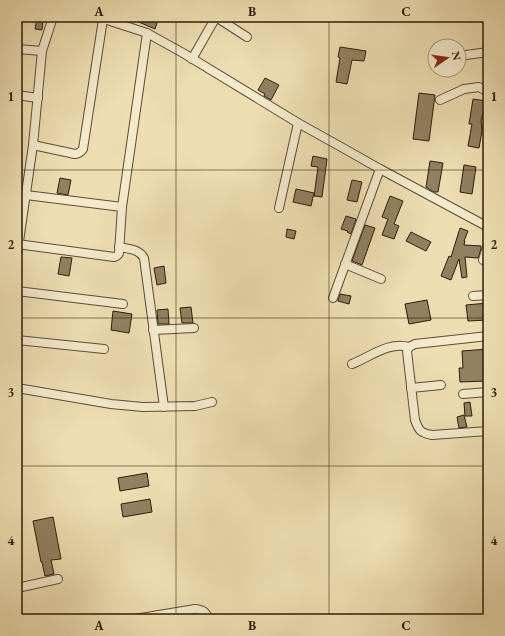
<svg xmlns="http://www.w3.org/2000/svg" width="505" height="636" font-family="'EB Garamond',serif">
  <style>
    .building { fill: #918162; stroke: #2d1c0c }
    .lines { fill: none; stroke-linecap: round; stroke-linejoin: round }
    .minor-casing { stroke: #5d4c35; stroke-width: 10 }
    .minor { stroke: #f3eacc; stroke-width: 8 }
    .grid { fill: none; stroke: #2d1c0c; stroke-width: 1; stroke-opacity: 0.55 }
    .neatline { fill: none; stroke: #2d1c0c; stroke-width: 1.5 }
    .grid-label { font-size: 13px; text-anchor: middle; font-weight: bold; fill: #2d1c0c }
  </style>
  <rect width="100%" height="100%" fill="#eddeb1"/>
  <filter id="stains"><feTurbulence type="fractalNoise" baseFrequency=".005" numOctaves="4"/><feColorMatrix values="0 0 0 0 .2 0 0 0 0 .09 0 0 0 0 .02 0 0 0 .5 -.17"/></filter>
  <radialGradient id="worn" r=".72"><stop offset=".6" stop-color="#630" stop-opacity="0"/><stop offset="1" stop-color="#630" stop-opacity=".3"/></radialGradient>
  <g class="building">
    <path d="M 127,17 L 159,17 L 155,29 Z"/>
    <path d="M 37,18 L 43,19 L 42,30 L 35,29 Z"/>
    <path d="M 340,47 L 366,51 L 364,61 L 352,60 L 347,84 L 336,82 L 340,58 L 338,57 Z"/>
    <path d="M 265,78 L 279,85 L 271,100 L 264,96 L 265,94 L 258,90 Z"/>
    <path d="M 419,93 L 435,95 L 429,141 L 413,139 Z"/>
    <path d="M 473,99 L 486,101 L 485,111 L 483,113 L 481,120 L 482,131 L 479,148 L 468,146 L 472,124 L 469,124 Z"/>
    <path d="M 313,156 L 327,159 L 322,197 L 314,196 L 318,167 L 311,166 Z"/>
    <path d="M 430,161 L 443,163 L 438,192 L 434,192 L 426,187 Z"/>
    <path d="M 464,165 L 476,167 L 472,194 L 460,192 Z"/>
    <path d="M 60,178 L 71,180 L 68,195 L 57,193 Z"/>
    <path d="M 352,180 L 362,182 L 357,202 L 347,200 Z"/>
    <path d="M 296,189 L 314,193 L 311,206 L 293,202 Z"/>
    <path d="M 390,196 L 403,201 L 394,224 L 399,226 L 394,239 L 382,235 L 388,219 L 382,217 Z"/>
    <path d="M 346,216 L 356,219 L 351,234 L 347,232 L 348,231 L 341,229 Z"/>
    <path d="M 365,225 L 375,228 L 362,265 L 352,261 Z"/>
    <path d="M 460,228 L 468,231 L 464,241 L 465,241 L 464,245 L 481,246 L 481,249 L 478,258 L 465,257 L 467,277 L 462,278 L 459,259 L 451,280 L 441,276 L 449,256 L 451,257 Z"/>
    <path d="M 287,229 L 296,231 L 294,239 L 286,237 Z"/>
    <path d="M 411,232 L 431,242 L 426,251 L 406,241 Z"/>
    <path d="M 61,257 L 72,258 L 69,276 L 58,274 Z"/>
    <path d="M 164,266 L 166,283 L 157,285 L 154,268 Z"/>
    <path d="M 340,294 L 351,296 L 349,304 L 338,301 Z"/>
    <path d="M 427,300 L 431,320 L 409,324 L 405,304 Z"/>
    <path d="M 488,303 L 488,320 L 468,321 L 466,305 Z"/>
    <path d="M 191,307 L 193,323 L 182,323 L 180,308 Z"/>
    <path d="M 168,309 L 169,324 L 158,324 L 157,310 Z"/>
    <path d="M 113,311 L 132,314 L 129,333 L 111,330 Z"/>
    <path d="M 488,349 L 488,363 L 486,363 L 487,381 L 460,382 L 459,368 L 463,368 L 462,351 Z"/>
    <path d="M 470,402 L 472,416 L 465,416 L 464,403 Z"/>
    <path d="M 464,415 L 467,427 L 459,428 L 457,417 Z"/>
    <path d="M 147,473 L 149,486 L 120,491 L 118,478 Z"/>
    <path d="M 150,499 L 152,512 L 123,517 L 121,504 Z"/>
    <path d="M 53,517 L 61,559 L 51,560 L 54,574 L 45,576 L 42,562 L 41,562 L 33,521 Z"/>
  </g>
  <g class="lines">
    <defs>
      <g id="minor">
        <path d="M 98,17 L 147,33 L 183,53 L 298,123 L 343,148 L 380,169 L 488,227"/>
        <path d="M 216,17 L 247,37"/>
        <path d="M 17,49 L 42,51"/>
        <path d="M 459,56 L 488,52"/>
        <path d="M 192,59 L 216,17"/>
        <path d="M 17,95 L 38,98"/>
        <path d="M 440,100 L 464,89 L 479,87 L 488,92"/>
        <path d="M 488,115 L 486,121 L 488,134"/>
        <path d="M 33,145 L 75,154 C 79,154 81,152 83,149 L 103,19"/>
        <path d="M 26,195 L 122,207"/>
        <path d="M 279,208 L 298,123"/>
        <path d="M 17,244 L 114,257 C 117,256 118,256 119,253 L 122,207 L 147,33"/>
        <path d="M 119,247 C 129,249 139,249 144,258 L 164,407"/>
        <path d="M 17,255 L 33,145 L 42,51 L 53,17"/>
        <path d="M 483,260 L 488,244"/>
        <path d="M 345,264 L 381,279"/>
        <path d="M 17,291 L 123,304"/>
        <path d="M 473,296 L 488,295"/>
        <path d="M 333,298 L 380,169"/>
        <path d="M 153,330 L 194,328"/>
        <path d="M 488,336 L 415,344 L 409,347 L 407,351 L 415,420 C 419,431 421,433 432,435 L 488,431"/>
        <path d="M 17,340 L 104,349"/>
        <path d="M 352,364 C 370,357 389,341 409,347"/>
        <path d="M 17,388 L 111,404 L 143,407 L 195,406 L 212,402"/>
        <path d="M 411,388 L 441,385"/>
        <path d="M 463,394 L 488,392"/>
        <path d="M 17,588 L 58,579"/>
        <path d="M 135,619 L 195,609 C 203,610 205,611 209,619"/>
      </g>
    </defs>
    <use href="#minor" class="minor-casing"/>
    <use href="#minor" class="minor"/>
  </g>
  <path class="grid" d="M 176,17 L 176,619M 329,17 L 329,619M 17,170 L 488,170M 17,318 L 488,318M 17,466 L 488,466"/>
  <rect width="505" height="636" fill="none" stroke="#eddeb1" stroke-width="44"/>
  <g transform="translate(447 58) rotate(77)"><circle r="19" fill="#f3eacc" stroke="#a4987f"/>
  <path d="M0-3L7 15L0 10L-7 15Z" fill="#8f2418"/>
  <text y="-6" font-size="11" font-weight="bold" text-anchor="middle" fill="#2d1c0c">N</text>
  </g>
  <rect x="22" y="22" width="461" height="592" class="neatline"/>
  <g class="grid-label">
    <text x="99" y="16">A</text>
    <text x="252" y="16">B</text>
    <text x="406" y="16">C</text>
    <text x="11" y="101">1</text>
    <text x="494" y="101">1</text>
    <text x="11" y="249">2</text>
    <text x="494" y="249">2</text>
    <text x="11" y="397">3</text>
    <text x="494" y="397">3</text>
    <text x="11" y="545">4</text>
    <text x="494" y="545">4</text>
    <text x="99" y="630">A</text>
    <text x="252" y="630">B</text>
    <text x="406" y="630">C</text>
  </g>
  <rect width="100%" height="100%" filter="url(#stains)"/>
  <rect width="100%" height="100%" fill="url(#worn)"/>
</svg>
